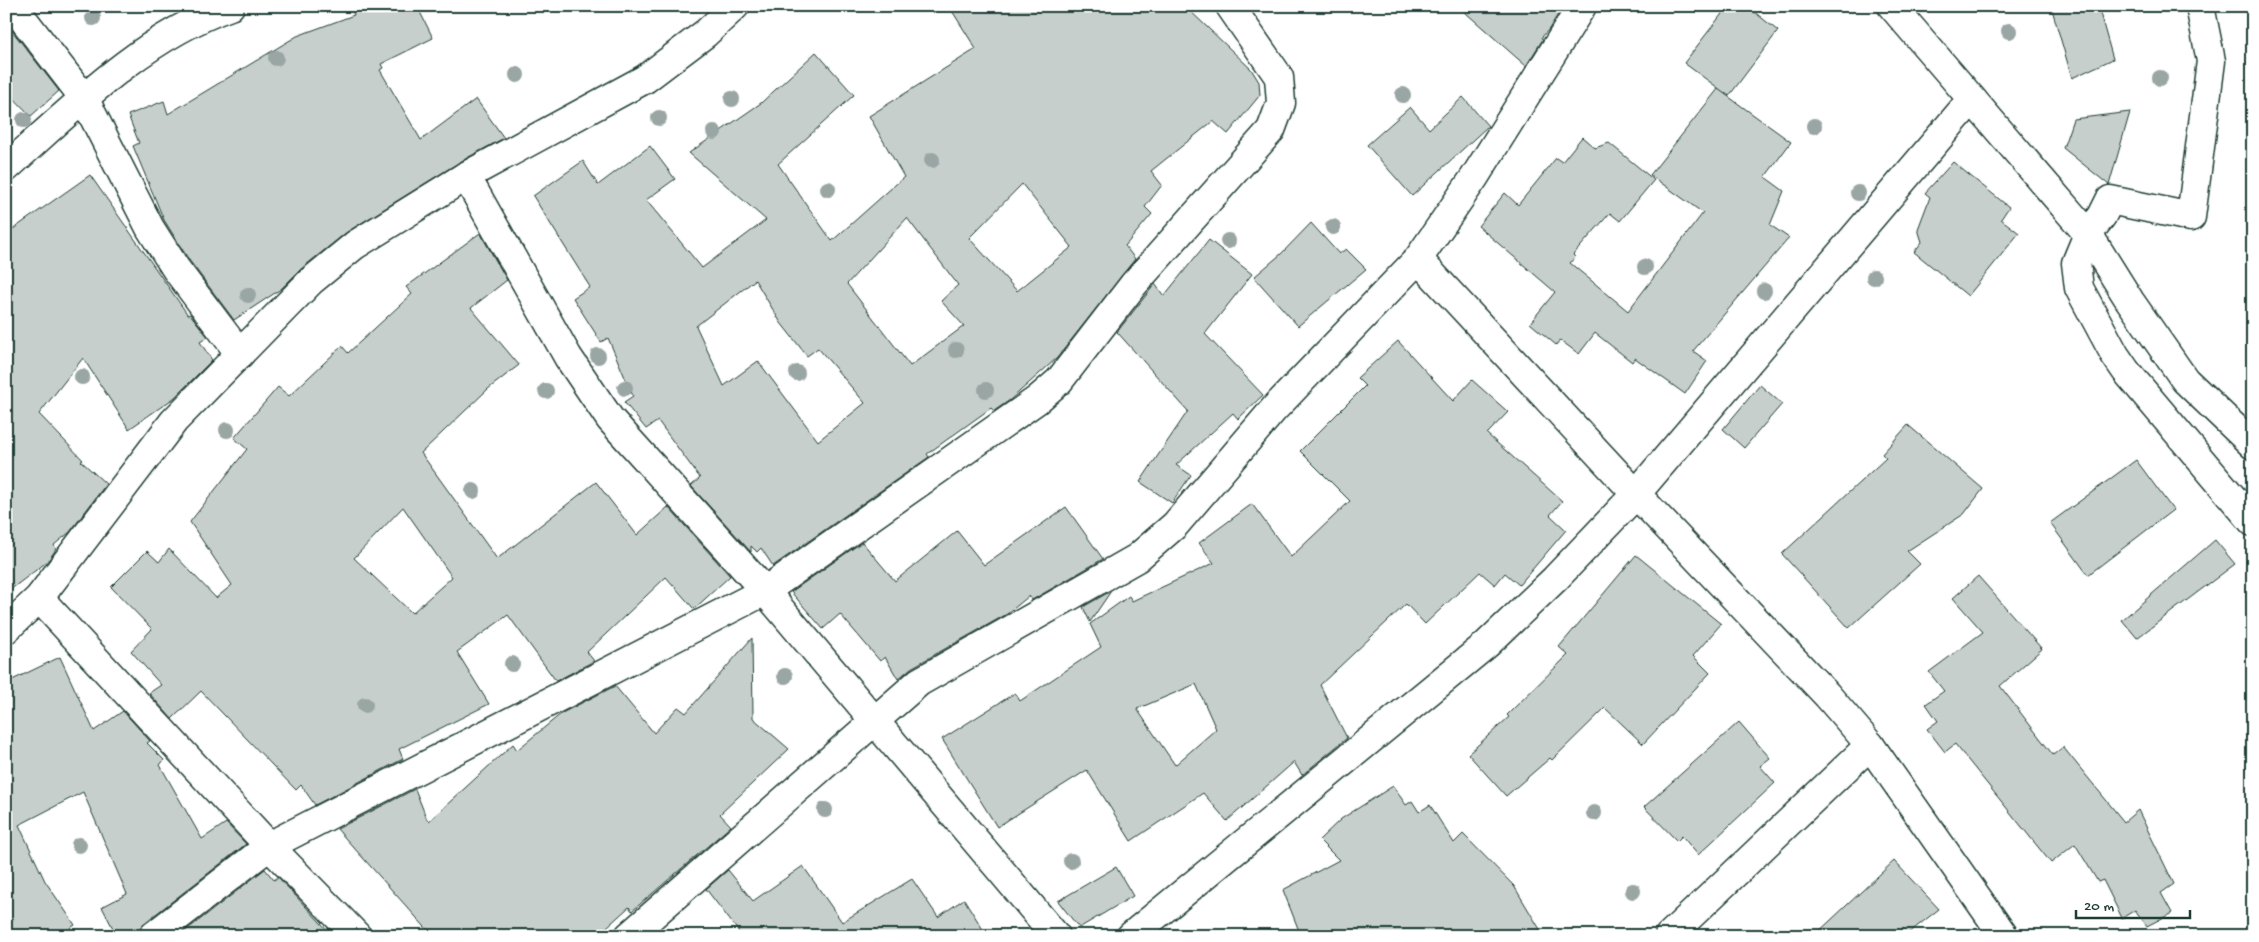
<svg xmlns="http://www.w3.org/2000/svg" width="2259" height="942" font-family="'Gochi Hand',sans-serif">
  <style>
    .building { fill: #c7cfcc; stroke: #1f3d34; fill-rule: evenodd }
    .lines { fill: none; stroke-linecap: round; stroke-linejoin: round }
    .minor-casing { stroke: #1f3d34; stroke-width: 31 }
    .minor { stroke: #fff; stroke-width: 28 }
    .tree { fill: #99a6a3 }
  </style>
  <rect width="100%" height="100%" fill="#fff"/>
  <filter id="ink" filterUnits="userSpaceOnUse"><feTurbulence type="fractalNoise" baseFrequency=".02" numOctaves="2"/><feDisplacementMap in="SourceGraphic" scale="10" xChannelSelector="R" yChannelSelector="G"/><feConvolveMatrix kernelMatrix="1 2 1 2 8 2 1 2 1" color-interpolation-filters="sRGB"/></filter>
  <g filter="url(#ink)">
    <g class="building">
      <path d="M 350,6 L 417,6 L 433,38 L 381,64 L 383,68 L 380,70 L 421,140 L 476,99 L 504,138 L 458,163 L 347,232 L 301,269 L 281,289 L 234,320 L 189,260 L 164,220 L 133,146 L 139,143 L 128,115 L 164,101 L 168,114 L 297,36 L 354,15 Z"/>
      <path d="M 949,6 L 1185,6 L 1251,69 L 1259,82 L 1260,95 L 1228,134 L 1213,121 L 1151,171 L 1162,185 L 1145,207 L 1152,214 L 1125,246 L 1135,259 L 1057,358 L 1010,400 L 994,411 L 991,408 L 927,454 L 929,457 L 773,566 L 761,548 L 757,552 L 751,546 L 751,552 L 691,486 L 700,478 L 658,421 L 646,429 L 624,402 L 633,396 L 608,338 L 601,342 L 573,298 L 590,287 L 533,196 L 583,161 L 598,185 L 650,146 L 675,179 L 646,200 L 702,268 L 766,220 L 689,153 L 761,103 L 816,52 L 854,95 L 778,164 L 832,241 L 904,177 L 869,116 L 976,49 ZM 1022,184 L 1072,247 L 1017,291 L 969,238 ZM 907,218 L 958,285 L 941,301 L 964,326 L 910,366 L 847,284 ZM 755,280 L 781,323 L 807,356 L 818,348 L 865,403 L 818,441 L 758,361 L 724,386 L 696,326 Z"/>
      <path d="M 1458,6 L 1563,6 L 1549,29 L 1541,38 L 1543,39 L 1526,66 Z"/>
      <path d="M 1728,6 L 1747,6 L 1778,31 L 1729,96 L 1684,63 Z"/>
      <path d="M 2051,6 L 2098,6 L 2113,59 L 2072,78 Z"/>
      <path d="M 6,23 L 59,91 L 31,116 L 6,90 Z"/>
      <path d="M 1718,89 L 1791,142 L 1765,177 L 1784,191 L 1770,225 L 1789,238 L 1693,351 L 1707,361 L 1685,394 L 1635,358 L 1632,362 L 1595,333 L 1579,354 L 1560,340 L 1556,345 L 1530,323 L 1555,292 L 1478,226 L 1505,193 L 1518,205 L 1556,158 L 1562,162 L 1582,137 L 1595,148 L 1609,143 L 1654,180 L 1620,221 L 1610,213 L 1573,255 L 1575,257 L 1570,263 L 1628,311 L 1703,213 L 1650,175 Z"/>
      <path d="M 1463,97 L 1488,126 L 1412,196 L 1367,145 L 1410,107 L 1429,129 Z"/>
      <path d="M 2130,112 L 2109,185 L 2063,148 L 2073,119 Z"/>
      <path d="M 1953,162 L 2009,207 L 2001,219 L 2019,233 L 1968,296 L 1914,252 L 1922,242 L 1918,229 L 1930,197 L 1925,193 Z"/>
      <path d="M 90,175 L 188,315 L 190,314 L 208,337 L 200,342 L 212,360 L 174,398 L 129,429 L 83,358 L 39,414 L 83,460 L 81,461 L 106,484 L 70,532 L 54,545 L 56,549 L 48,561 L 6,593 L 6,234 Z"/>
      <path d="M 1311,223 L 1339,254 L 1346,249 L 1366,269 L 1298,326 L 1254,277 L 1281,254 Z"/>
      <path d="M 480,233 L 507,280 L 471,308 L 519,365 L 488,389 L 421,453 L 497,559 L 596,482 L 637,535 L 668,507 L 730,576 L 694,609 L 666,577 L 587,652 L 594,661 L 556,681 L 508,615 L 457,652 L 489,704 L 399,749 L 403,759 L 315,805 L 301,785 L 296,790 L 201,691 L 172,719 L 149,693 L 161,685 L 131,651 L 152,629 L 111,587 L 147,551 L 159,562 L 169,549 L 216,598 L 232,585 L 190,522 L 247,449 L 234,438 L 278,387 L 289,396 L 342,346 L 348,353 L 412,294 L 406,287 ZM 403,507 L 452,577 L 412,613 L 354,558 Z"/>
      <path d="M 1209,240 L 1252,274 L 1205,334 L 1263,395 L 1238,419 L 1233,413 L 1176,465 L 1191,475 L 1172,503 L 1140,482 L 1188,411 L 1117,332 L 1155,284 L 1164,296 Z"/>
      <path d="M 1398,341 L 1453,401 L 1472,380 L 1508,412 L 1487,434 L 1562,501 L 1550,515 L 1566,530 L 1519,585 L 1505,573 L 1495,585 L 1480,572 L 1425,624 L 1406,604 L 1320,685 L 1347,738 L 1302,775 L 1294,762 L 1227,821 L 1203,793 L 1131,841 L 1087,770 L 997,827 L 942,739 L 1015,693 L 1020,701 L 1101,647 L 1090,624 L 1129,596 L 1132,601 L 1214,563 L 1199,543 L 1252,504 L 1291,557 L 1350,501 L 1300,451 L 1365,386 L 1357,378 ZM 1196,684 L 1216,729 L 1175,765 L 1137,709 Z"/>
      <path d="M 1760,385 L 1782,404 L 1744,448 L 1723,429 Z"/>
      <path d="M 1908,425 L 1983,489 L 1964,514 L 1907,551 L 1920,564 L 1849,628 L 1782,554 L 1886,458 L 1882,454 Z"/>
      <path d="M 2136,460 L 2173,510 L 2088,575 L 2050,523 Z"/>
      <path d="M 1066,507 L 1103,559 L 1032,600 L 1029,596 L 1007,614 L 911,668 L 898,679 L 885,657 L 880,661 L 840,614 L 823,629 L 791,592 L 862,542 L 895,581 L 957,531 L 984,565 Z"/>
      <path d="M 2215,540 L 2235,564 L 2137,638 L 2122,620 Z"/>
      <path d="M 1636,555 L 1721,624 L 1693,656 L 1710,673 L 1643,744 L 1605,708 L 1552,760 L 1550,758 L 1506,796 L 1468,754 L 1509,717 L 1507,715 L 1568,655 L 1559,647 Z"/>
      <path d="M 1978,576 L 2042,649 L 2000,686 L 2053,755 L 2063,747 L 2124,822 L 2138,810 L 2174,884 L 2161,893 L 2172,913 L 2147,926 L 2135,910 L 2122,918 L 2103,880 L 2098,882 L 2075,844 L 2051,863 L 1955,744 L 1945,752 L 1927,729 L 1938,721 L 1926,704 L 1944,691 L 1929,672 L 1983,632 L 1953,598 Z"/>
      <path d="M 1111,591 L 1090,622 L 1083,607 Z"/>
      <path d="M 752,638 L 753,718 L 789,749 L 720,814 L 731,826 L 632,911 L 629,907 L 597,936 L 433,936 L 337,829 L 415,789 L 428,822 L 513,744 L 517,750 L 562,713 L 615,686 L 654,733 L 678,707 L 686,713 Z"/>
      <path d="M 60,657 L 94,731 L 123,711 L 150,741 L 147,743 L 164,760 L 160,765 L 202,839 L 226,823 L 246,844 L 143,924 L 139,930 L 138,936 L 117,936 L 102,907 L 127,894 L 83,792 L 19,825 L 45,881 L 75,925 L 59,936 L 6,936 L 6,683 Z"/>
      <path d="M 1739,722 L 1770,758 L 1760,766 L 1775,783 L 1698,855 L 1682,836 L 1677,841 L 1644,807 Z"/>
      <path d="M 1393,786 L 1406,805 L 1412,801 L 1419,812 L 1430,805 L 1454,843 L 1463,834 L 1514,886 L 1544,936 L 1301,936 L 1283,890 L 1339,860 L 1319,840 L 1341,819 Z"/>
      <path d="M 1894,861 L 1939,909 L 1905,936 L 1814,936 Z"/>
      <path d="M 803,866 L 842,922 L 912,879 L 938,917 L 964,899 L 987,936 L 742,936 L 706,889 L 728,870 L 753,901 Z"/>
      <path d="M 1116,867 L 1133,896 L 1079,928 L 1058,901 Z"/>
      <path d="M 265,869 L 274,880 L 278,877 L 333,936 L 179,936 Z"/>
    </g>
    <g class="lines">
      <defs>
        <g id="minor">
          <path d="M 13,6 L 84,98 L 150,228 L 176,269 L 240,354"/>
          <path d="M 1892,6 L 2088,234 L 2130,301 L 2185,380 L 2253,445"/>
          <path d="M 2200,6 L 2211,61 L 2191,217 L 2110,200 L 2102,216 L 2088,234 L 2076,263 L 2079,288 L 2115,355 L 2126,371 L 2253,522"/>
          <path d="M 6,168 C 74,107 143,37 230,6"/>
          <path d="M 466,176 L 568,357 L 610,419 L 765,591 L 1056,936"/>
          <path d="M 1418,259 L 1636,494 L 1827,695 L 1870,745 L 2004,936"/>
          <path d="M 39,598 L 269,846 L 357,936"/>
          <path d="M 6,629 L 39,598 L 174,421 L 311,281 L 355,245 L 466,176 L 645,79 L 706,33 L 735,6"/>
          <path d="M 153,936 L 269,846 L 765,591 L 1037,400 L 1059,381 L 1134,284 L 1271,130 L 1281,103 L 1279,77 L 1230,6"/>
          <path d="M 629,936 L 919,682 L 1137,558 L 1175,525 L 1274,409 L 1418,259 L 1474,178 L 1582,6"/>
          <path d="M 1131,936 L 1487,644 L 1555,579 L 1636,494 L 1972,99"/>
          <path d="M 1669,936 L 1870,745"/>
        </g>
      </defs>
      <use href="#minor" class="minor-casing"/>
      <use href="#minor" class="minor"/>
    </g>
    <g class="tree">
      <circle cx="93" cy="18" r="8"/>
      <circle cx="2009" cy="31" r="8"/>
      <circle cx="276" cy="58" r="8"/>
      <circle cx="517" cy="75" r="8"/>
      <circle cx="2160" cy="78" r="8"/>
      <circle cx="1403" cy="95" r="8"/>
      <circle cx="732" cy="99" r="8"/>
      <circle cx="659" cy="118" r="8"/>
      <circle cx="24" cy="120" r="8"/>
      <circle cx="1814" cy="126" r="8"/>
      <circle cx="714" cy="132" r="8"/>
      <circle cx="932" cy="160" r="8"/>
      <circle cx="828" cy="189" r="8"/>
      <circle cx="1858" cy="193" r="8"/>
      <circle cx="1333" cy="227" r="8"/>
      <circle cx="1228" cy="241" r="8"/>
      <circle cx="1645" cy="267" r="8"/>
      <circle cx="1874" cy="277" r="8"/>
      <circle cx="1764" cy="291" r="8"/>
      <circle cx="248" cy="295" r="8"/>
      <circle cx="956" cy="350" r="8"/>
      <circle cx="598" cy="356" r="8"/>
      <circle cx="797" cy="373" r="8"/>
      <circle cx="82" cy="377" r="8"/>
      <circle cx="625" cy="388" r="8"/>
      <circle cx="986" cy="390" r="8"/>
      <circle cx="546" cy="391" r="8"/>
      <circle cx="227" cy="430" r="8"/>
      <circle cx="473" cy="491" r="8"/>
      <circle cx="512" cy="664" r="8"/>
      <circle cx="785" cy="676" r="8"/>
      <circle cx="365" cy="705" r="8"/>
      <circle cx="825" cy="810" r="8"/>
      <circle cx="1594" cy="813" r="8"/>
      <circle cx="79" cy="845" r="8"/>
      <circle cx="1071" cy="861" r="8"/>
      <circle cx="1633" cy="891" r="8"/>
    </g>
  </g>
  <rect width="2259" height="942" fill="none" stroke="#fff" stroke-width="25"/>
  <rect x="12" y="12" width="2234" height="917" fill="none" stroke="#1f3d34" stroke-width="2" filter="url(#ink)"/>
  <path d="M2076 910v8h114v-8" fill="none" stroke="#1f3d34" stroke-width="2.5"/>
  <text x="2084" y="910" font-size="15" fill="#1f3d34" stroke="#ffffff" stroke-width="4" paint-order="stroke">20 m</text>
</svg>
